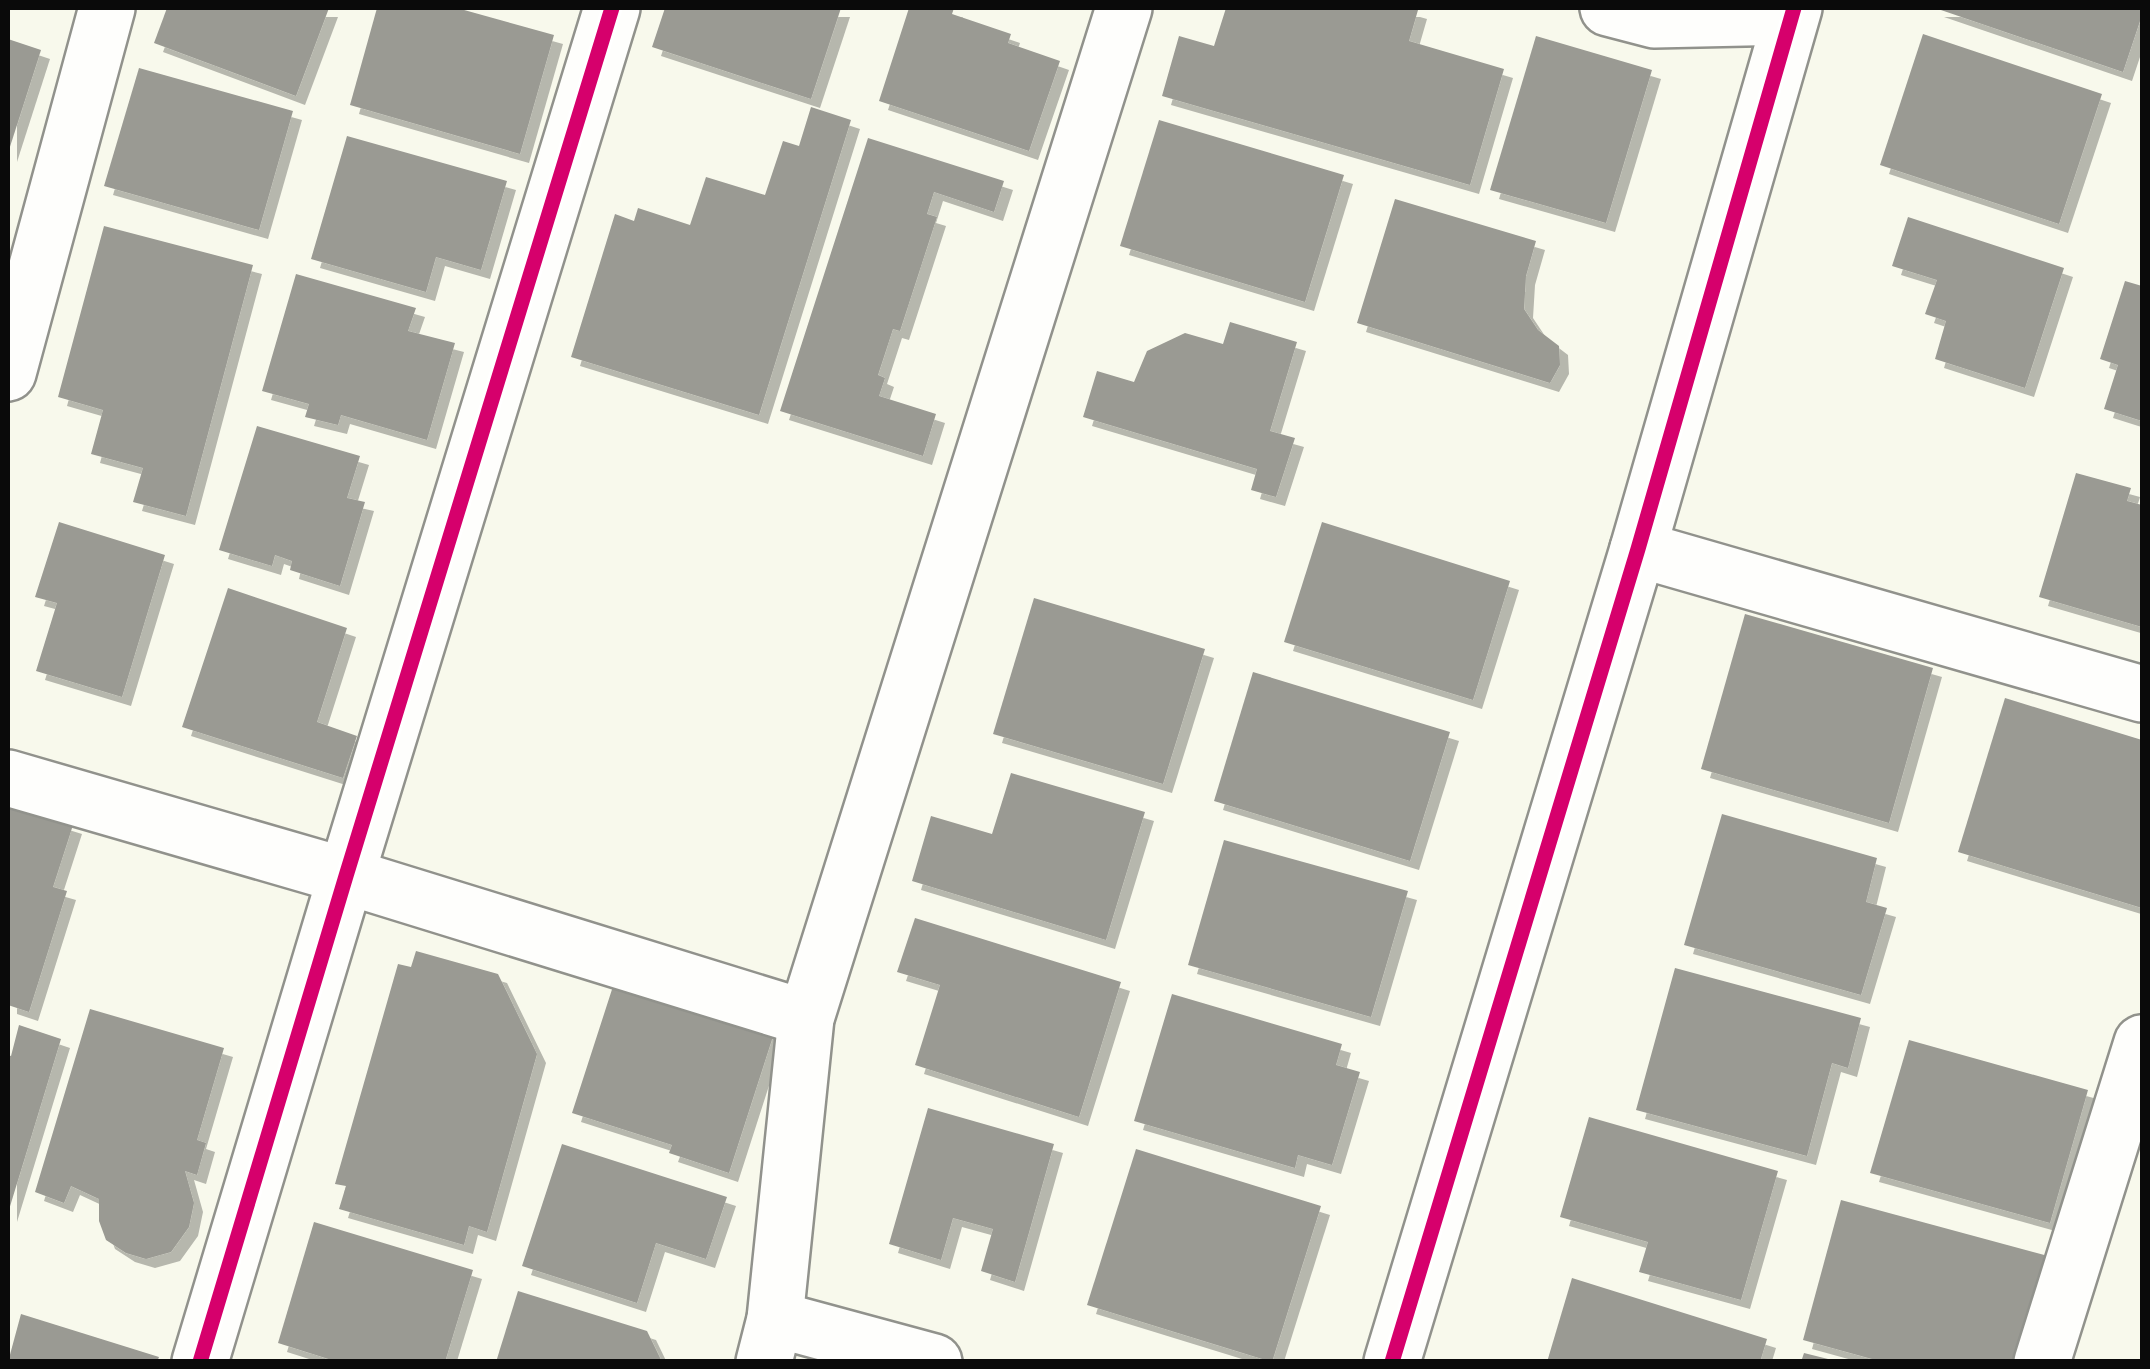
<svg xmlns="http://www.w3.org/2000/svg" width="2150" height="1369" font-family="'Zilla Slab',serif">
  <style>
    .building { fill: #9a9a93; filter: url(#shadow) }
    .lines { fill: none; stroke-linecap: round; stroke-linejoin: round }
    .minor-casing { stroke: #91928c; stroke-width: 60 }
    .minor { stroke: #fefefc; stroke-width: 55 }
    .cycleway-casing { stroke: #fff; stroke-width: 21 }
    .cycleway { stroke: #d6006c; stroke-width: 15 }
  </style>
  <defs>
    <filter id="shadow"><feDropShadow dx="9" dy="9" stdDeviation="0" flood-color="#0004"/></filter>
  </defs>
  <rect width="100%" height="100%" fill="#f8f9ec"/>
  <g class="building">
    <path d="M 167,8 L 329,8 L 296,96 L 154,43 Z"/>
    <path d="M 377,8 L 457,8 L 554,35 L 520,154 L 350,105 Z"/>
    <path d="M 665,8 L 841,8 L 811,99 L 652,47 Z"/>
    <path d="M 909,8 L 954,8 L 952,14 L 1011,34 L 1008,43 L 1060,61 L 1029,151 L 879,101 Z"/>
    <path d="M 1226,8 L 1411,8 L 1418,10 L 1409,41 L 1504,69 L 1470,185 L 1162,96 L 1179,36 L 1214,46 Z"/>
    <path d="M 1935,8 L 2142,8 L 2142,15 L 2123,72 Z"/>
    <path d="M 1923,34 L 2102,94 L 2059,224 L 1880,165 Z"/>
    <path d="M 1536,36 L 1652,70 L 1606,223 L 1490,190 Z"/>
    <path d="M 8,39 L 41,50 L 8,153 Z"/>
    <path d="M 139,68 L 293,111 L 259,230 L 104,186 Z"/>
    <path d="M 811,107 L 851,120 L 759,415 L 571,357 L 615,214 L 634,221 L 638,208 L 690,225 L 706,177 L 765,195 L 783,141 L 799,146 Z"/>
    <path d="M 1159,120 L 1344,175 L 1305,302 L 1120,246 Z"/>
    <path d="M 347,136 L 507,181 L 481,270 L 436,257 L 426,292 L 311,259 Z"/>
    <path d="M 868,138 L 1004,181 L 994,212 L 934,192 L 927,214 L 937,217 L 900,331 L 893,329 L 878,375 L 885,378 L 879,396 L 936,414 L 923,456 L 780,411 Z"/>
    <path d="M 1395,199 L 1536,241 L 1526,276 L 1524,309 L 1538,330 L 1559,346 L 1560,365 L 1550,383 L 1357,323 Z"/>
    <path d="M 1908,217 L 2064,268 L 2025,388 L 1935,359 L 1946,321 L 1925,314 L 1937,280 L 1892,266 Z"/>
    <path d="M 104,226 L 253,265 L 186,516 L 133,502 L 143,468 L 91,454 L 103,410 L 58,397 Z"/>
    <path d="M 296,274 L 416,308 L 408,331 L 455,343 L 427,440 L 341,415 L 338,425 L 305,417 L 309,404 L 262,391 Z"/>
    <path d="M 2125,281 L 2142,286 L 2142,421 L 2104,409 L 2118,365 L 2100,359 Z"/>
    <path d="M 1230,322 L 1297,342 L 1270,431 L 1295,438 L 1276,497 L 1251,490 L 1257,469 L 1083,417 L 1097,371 L 1134,382 L 1147,351 L 1185,333 L 1223,344 Z"/>
    <path d="M 257,426 L 360,456 L 347,498 L 365,502 L 340,586 L 290,570 L 292,561 L 275,555 L 272,566 L 219,550 Z"/>
    <path d="M 2076,473 L 2131,488 L 2127,501 L 2142,505 L 2142,627 L 2039,597 Z"/>
    <path d="M 59,522 L 165,555 L 122,697 L 36,671 L 57,603 L 35,597 Z"/>
    <path d="M 1322,522 L 1510,581 L 1473,700 L 1284,642 Z"/>
    <path d="M 228,588 L 347,628 L 317,722 L 357,736 L 343,778 L 182,727 Z"/>
    <path d="M 1034,598 L 1205,649 L 1163,784 L 993,734 Z"/>
    <path d="M 1745,614 L 1933,668 L 1889,823 L 1701,769 Z"/>
    <path d="M 1253,672 L 1450,732 L 1410,861 L 1214,801 Z"/>
    <path d="M 2005,698 L 2142,740 L 2142,908 L 1958,852 Z"/>
    <path d="M 1011,773 L 1145,812 L 1106,940 L 912,881 L 931,816 L 992,834 Z"/>
    <path d="M 8,805 L 73,825 L 53,887 L 67,891 L 29,1012 L 8,1005 Z"/>
    <path d="M 1722,814 L 1877,858 L 1866,902 L 1887,908 L 1861,995 L 1684,945 Z"/>
    <path d="M 1224,840 L 1408,891 L 1371,1017 L 1188,965 Z"/>
    <path d="M 915,918 L 1121,982 L 1079,1117 L 915,1065 L 940,985 L 897,972 Z"/>
    <path d="M 416,951 L 498,974 L 537,1054 L 487,1232 L 469,1226 L 464,1245 L 339,1209 L 346,1186 L 335,1184 L 398,964 L 411,967 Z"/>
    <path d="M 1675,968 L 1861,1018 L 1848,1068 L 1832,1063 L 1807,1156 L 1636,1110 Z"/>
    <path d="M 616,977 L 776,1027 L 729,1173 L 669,1153 L 672,1145 L 572,1113 Z"/>
    <path d="M 1172,994 L 1342,1044 L 1336,1065 L 1360,1072 L 1332,1165 L 1298,1155 L 1295,1168 L 1134,1121 Z"/>
    <path d="M 90,1009 L 224,1048 L 197,1140 L 206,1143 L 197,1175 L 185,1171 L 194,1203 L 189,1227 L 171,1252 L 146,1259 L 126,1253 L 106,1240 L 99,1221 L 99,1199 L 71,1186 L 64,1203 L 35,1192 Z"/>
    <path d="M 19,1025 L 61,1039 L 8,1213 L 8,1055 L 11,1056 Z"/>
    <path d="M 1909,1040 L 2088,1090 L 2050,1223 L 1870,1173 Z"/>
    <path d="M 928,1108 L 1054,1144 L 1015,1282 L 981,1271 L 993,1229 L 953,1218 L 941,1260 L 889,1244 Z"/>
    <path d="M 1589,1117 L 1778,1171 L 1741,1300 L 1639,1272 L 1648,1242 L 1560,1217 Z"/>
    <path d="M 562,1144 L 727,1197 L 706,1259 L 656,1243 L 637,1303 L 522,1266 Z"/>
    <path d="M 1136,1149 L 1321,1206 L 1272,1362 L 1087,1305 Z"/>
    <path d="M 1841,1200 L 2048,1256 L 2020,1362 L 1883,1362 L 1803,1340 Z"/>
    <path d="M 314,1222 L 473,1270 L 445,1362 L 338,1362 L 278,1343 Z"/>
    <path d="M 1572,1278 L 1767,1339 L 1760,1362 L 1547,1362 Z"/>
    <path d="M 518,1291 L 647,1331 L 662,1362 L 496,1362 Z"/>
    <path d="M 21,1314 L 159,1357 L 157,1362 L 8,1362 Z"/>
    <path d="M 1804,1353 L 1832,1360 L 1832,1362 L 1801,1362 Z"/>
  </g>
  <g class="lines">
    <defs>
      <g id="minor">
        <path d="M 1608,8 L 1654,20 L 1790,17"/>
        <path d="M 8,373 L 107,8"/>
        <path d="M 1638,549 L 2142,694"/>
        <path d="M 8,778 L 346,876 L 806,1018"/>
        <path d="M 775,1319 L 934,1362"/>
        <path d="M 200,1362 L 346,876 L 612,8"/>
        <path d="M 764,1362 L 775,1319 L 806,1018 L 1124,8"/>
        <path d="M 1392,1362 L 1638,549 L 1794,8"/>
        <path d="M 2042,1362 L 2142,1043"/>
      </g>
    </defs>
    <use href="#minor" class="minor-casing"/>
    <use href="#minor" class="minor"/>
    <defs>
      <g id="cycleway">
        <path d="M 200,1362 L 346,876 L 612,8"/>
        <path d="M 1392,1362 L 1638,549 L 1794,8"/>
      </g>
    </defs>
    <use href="#cycleway" class="cycleway-casing"/>
    <use href="#cycleway" class="cycleway"/>
  </g>
  <rect width="2150" height="1369" fill="none" stroke="#0a0a0a" stroke-width="20"/>
</svg>
